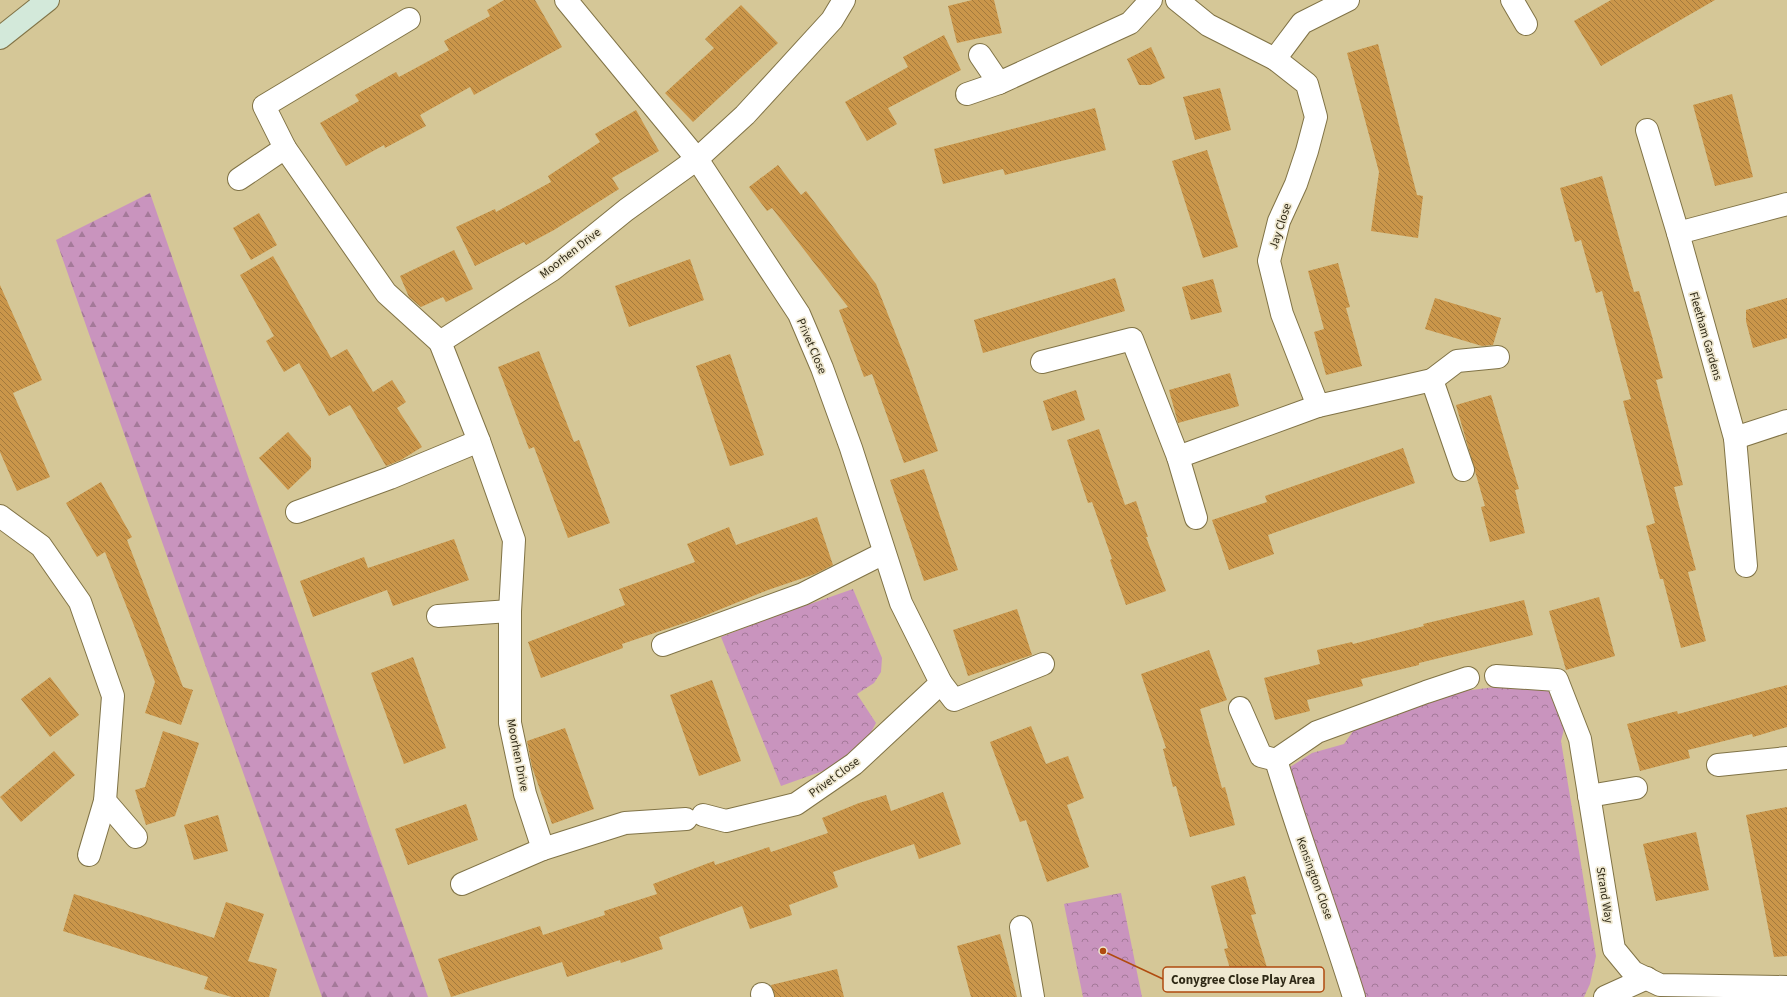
<svg xmlns="http://www.w3.org/2000/svg" width="1787" height="997" font-family="'Source Sans 3',sans-serif">
  <style>
    .forest { fill: url(#forest-firs) }
    .park { fill: url(#park-crowns) }
    .building { fill: url(#building-back-hatch) }
    .lines { fill: none; stroke-linecap: round; stroke-linejoin: round }
    .street-casing { stroke: #807346; stroke-width: 24 }
    .secondary-casing { stroke: #807346; stroke-width: 24 }
    .street { stroke: #fff; stroke-width: 22 }
    .secondary { stroke: #d3e9da; stroke-width: 22 }
    .labels { text-anchor: middle; stroke-width: 3.5; stroke-linejoin: round; paint-order: stroke }
    .street-label { font-size: 12px; fill: #2f2916; stroke: #efe8d0 }
    .leader { fill: none; stroke: #b04b0f; stroke-width: 1.5 }
    .callout-dot { fill: #b04b0f; stroke: #efe8d0; stroke-width: 1.5 }
    .callout { fill: #efe8d0; stroke: #b04b0f; stroke-width: 1.5 }
    .callout-label { font-size: 13px; text-anchor: middle; font-weight: bold; fill: #2f2916 }
  </style>
  <defs>
    <pattern id="forest-firs" width="22" height="20" patternUnits="userSpaceOnUse"><rect width="22" height="20" fill="#c994be"/><path d="M5 1l3.5 6h-7zM16 11l3.5 6h-7z" fill="#a47999"/></pattern>
    <pattern id="park-crowns" width="20" height="18" patternUnits="userSpaceOnUse"><rect width="20" height="18" fill="#c994be"/><path d="M2 6a3 3 0 1 1 6 0M12 15a3 3 0 1 1 6 0" fill="none" stroke="#a47999"/></pattern>
    <pattern id="building-back-hatch" width="6" height="6" patternUnits="userSpaceOnUse"><rect width="6" height="6" fill="#ca964a"/><path d="M-1 5l2 2M0 0l6 6M5-1l2 2" fill="none" stroke="#a47a3d"/></pattern>
  </defs>
  <rect width="100%" height="100%" fill="#d5c797"/>
  <path class="forest" d="M 150,193 L 428,997 L 322,997 L 56,240 Z"/>
  <g class="park">
    <path d="M 853,589 L 882,658 L 881,672 L 874,683 L 857,694 L 876,723 L 863,747 L 851,761 L 781,786 L 721,637 L 767,619 Z"/>
    <path d="M 1525,683 L 1553,686 L 1564,729 L 1561,741 L 1596,956 L 1590,984 L 1584,997 L 1352,997 L 1287,769 L 1312,753 L 1344,744 L 1356,727 L 1464,691 Z"/>
    <path d="M 1121,893 L 1142,997 L 1083,997 L 1064,904 Z"/>
  </g>
  <g class="building">
    <path d="M 504,0 L 535,0 L 562,47 L 474,95 L 470,87 L 420,115 L 426,126 L 385,148 L 384,145 L 346,166 L 320,123 L 359,101 L 355,95 L 396,72 L 399,77 L 449,50 L 444,41 L 490,16 L 487,10 Z"/>
    <path d="M 972,0 L 994,0 L 1002,33 L 957,43 L 948,6 Z"/>
    <path d="M 1611,0 L 1715,0 L 1601,66 L 1574,21 Z"/>
    <path d="M 741,5 L 778,43 L 693,122 L 665,93 L 714,48 L 705,39 Z"/>
    <path d="M 944,35 L 961,70 L 888,108 L 897,124 L 867,141 L 845,102 L 908,67 L 903,57 Z"/>
    <path d="M 1378,44 L 1417,195 L 1423,196 L 1418,238 L 1371,231 L 1379,172 L 1347,53 Z"/>
    <path d="M 1151,47 L 1165,78 L 1150,85 L 1139,85 L 1127,59 Z"/>
    <path d="M 1220,88 L 1231,130 L 1195,140 L 1183,97 Z"/>
    <path d="M 1732,94 L 1753,177 L 1715,186 L 1693,105 Z"/>
    <path d="M 1095,108 L 1106,150 L 1005,175 L 1003,169 L 943,184 L 934,149 Z"/>
    <path d="M 636,110 L 659,151 L 612,178 L 619,189 L 554,230 L 526,245 L 524,242 L 475,266 L 456,227 L 495,209 L 496,212 L 551,182 L 548,176 L 600,142 L 595,134 Z"/>
    <path d="M 1207,150 L 1238,247 L 1203,258 L 1172,161 Z"/>
    <path d="M 778,165 L 801,195 L 806,191 L 876,284 L 909,368 L 938,451 L 904,463 L 872,374 L 864,377 L 839,310 L 848,307 L 772,208 L 767,211 L 749,187 Z"/>
    <path d="M 1602,176 L 1634,292 L 1639,291 L 1652,336 L 1663,378 L 1656,380 L 1683,485 L 1674,487 L 1696,570 L 1688,572 L 1706,641 L 1681,648 L 1663,579 L 1660,579 L 1646,526 L 1655,523 L 1623,401 L 1631,399 L 1614,337 L 1602,291 L 1596,293 L 1581,240 L 1575,242 L 1560,188 Z"/>
    <path d="M 259,213 L 277,245 L 251,260 L 233,228 Z"/>
    <path d="M 454,250 L 473,289 L 446,302 L 443,297 L 421,307 L 409,297 L 400,276 Z"/>
    <path d="M 273,256 L 331,358 L 347,349 L 373,392 L 392,380 L 406,402 L 397,408 L 422,447 L 401,460 L 386,466 L 350,405 L 329,416 L 299,363 L 284,372 L 266,341 L 274,336 L 240,275 Z"/>
    <path d="M 690,259 L 704,300 L 629,327 L 615,286 Z"/>
    <path d="M 1338,263 L 1350,307 L 1346,308 L 1362,366 L 1326,375 L 1314,332 L 1324,329 L 1308,271 Z"/>
    <path d="M 1115,278 L 1125,311 L 983,353 L 974,320 Z"/>
    <path d="M 1213,279 L 1222,312 L 1191,320 L 1182,287 Z"/>
    <path d="M 0,285 L 42,380 L 13,393 L 50,477 L 17,491 L 0,452 Z"/>
    <path d="M 1435,298 L 1501,318 L 1493,345 L 1482,346 L 1425,329 Z"/>
    <path d="M 1787,298 L 1787,338 L 1753,348 L 1746,321 L 1746,310 Z"/>
    <path d="M 539,351 L 574,442 L 579,440 L 610,523 L 568,538 L 534,447 L 529,449 L 498,367 Z"/>
    <path d="M 730,354 L 764,455 L 730,466 L 696,366 Z"/>
    <path d="M 1230,373 L 1239,406 L 1178,423 L 1169,390 Z"/>
    <path d="M 1076,390 L 1085,420 L 1052,431 L 1043,401 Z"/>
    <path d="M 1491,395 L 1519,489 L 1515,490 L 1525,533 L 1490,542 L 1481,507 L 1485,506 L 1456,405 Z"/>
    <path d="M 1099,429 L 1125,505 L 1136,501 L 1148,537 L 1146,537 L 1166,591 L 1126,605 L 1110,560 L 1112,559 L 1092,502 L 1088,503 L 1067,440 Z"/>
    <path d="M 288,432 L 311,458 L 311,468 L 288,490 L 259,458 Z"/>
    <path d="M 1403,448 L 1415,483 L 1268,535 L 1274,554 L 1229,570 L 1212,520 L 1267,502 L 1265,496 Z"/>
    <path d="M 924,469 L 958,570 L 924,581 L 890,480 Z"/>
    <path d="M 101,482 L 132,537 L 127,540 L 183,687 L 193,690 L 181,725 L 145,713 L 155,682 L 135,628 L 105,552 L 97,557 L 66,503 Z"/>
    <path d="M 817,517 L 833,565 L 815,574 L 768,590 L 699,618 L 622,644 L 623,648 L 541,678 L 528,642 L 625,605 L 619,589 L 695,562 L 687,544 L 729,527 L 736,545 Z"/>
    <path d="M 454,539 L 469,580 L 393,606 L 387,590 L 313,617 L 300,581 L 364,557 L 368,568 Z"/>
    <path d="M 1599,597 L 1615,656 L 1566,670 L 1549,611 Z"/>
    <path d="M 1524,600 L 1533,635 L 1419,663 L 1419,665 L 1361,679 L 1363,686 L 1307,700 L 1310,711 L 1275,720 L 1264,678 L 1320,664 L 1317,650 L 1352,642 L 1353,644 L 1424,626 L 1423,624 Z"/>
    <path d="M 1017,609 L 1032,655 L 968,676 L 953,630 Z"/>
    <path d="M 1209,650 L 1227,700 L 1200,709 L 1222,788 L 1225,787 L 1235,825 L 1190,837 L 1176,786 L 1173,787 L 1163,749 L 1166,748 L 1141,674 Z"/>
    <path d="M 413,657 L 446,748 L 404,764 L 371,673 Z"/>
    <path d="M 50,677 L 79,715 L 50,737 L 21,699 Z"/>
    <path d="M 712,680 L 741,761 L 699,776 L 670,695 Z"/>
    <path d="M 1787,685 L 1787,727 L 1753,737 L 1752,734 L 1688,750 L 1690,758 L 1640,771 L 1627,724 L 1677,711 L 1678,714 Z"/>
    <path d="M 1031,726 L 1046,764 L 1068,756 L 1084,798 L 1067,805 L 1089,867 L 1047,882 L 1026,820 L 1020,822 L 990,742 Z"/>
    <path d="M 565,728 L 594,809 L 552,824 L 532,767 L 527,741 Z"/>
    <path d="M 163,731 L 199,743 L 175,816 L 146,825 L 135,790 L 145,787 Z"/>
    <path d="M 54,751 L 75,775 L 21,822 L 0,797 Z"/>
    <path d="M 943,792 L 961,844 L 919,859 L 914,844 L 833,872 L 838,887 L 789,905 L 792,915 L 750,929 L 742,906 L 659,937 L 663,949 L 621,963 L 620,960 L 567,977 L 562,962 L 451,997 L 438,959 L 540,926 L 543,935 L 605,915 L 604,911 L 657,894 L 653,884 L 714,861 L 715,865 L 769,847 L 771,852 L 828,833 L 822,818 L 859,803 L 886,795 L 891,811 Z"/>
    <path d="M 466,804 L 478,840 L 408,865 L 395,829 Z"/>
    <path d="M 1787,807 L 1787,956 L 1774,957 L 1746,815 Z"/>
    <path d="M 218,815 L 228,851 L 194,860 L 184,825 Z"/>
    <path d="M 1696,832 L 1709,890 L 1656,901 L 1643,844 Z"/>
    <path d="M 1245,876 L 1256,914 L 1251,915 L 1268,971 L 1234,981 L 1224,949 L 1228,948 L 1211,886 Z"/>
    <path d="M 74,894 L 214,938 L 226,902 L 264,914 L 248,961 L 277,969 L 269,997 L 232,997 L 204,989 L 208,977 L 63,931 Z"/>
    <path d="M 1000,934 L 1017,997 L 971,997 L 957,946 Z"/>
    <path d="M 837,969 L 844,997 L 775,997 L 771,985 Z"/>
  </g>
  <g class="lines">
    <defs>
      <g id="street">
        <path d="M 566,0 L 697,159 L 799,314 L 822,368 L 851,448 L 901,603 L 941,683 L 854,764 L 796,804 L 726,821 L 703,815"/>
        <path d="M 1177,0 L 1208,25 L 1275,59 L 1307,84 L 1316,117 L 1307,151 L 1296,184 L 1279,221 L 1269,261 L 1282,314 L 1318,406 L 1432,380 L 1463,470"/>
        <path d="M 1512,0 L 1526,24"/>
        <path d="M 409,19 L 264,106 L 285,148 L 386,293 L 440,342"/>
        <path d="M 980,55 L 999,83 L 1130,23 L 1151,0"/>
        <path d="M 1275,59 L 1302,23 L 1348,0"/>
        <path d="M 967,94 L 999,83"/>
        <path d="M 1647,130 L 1678,233 L 1735,438 L 1787,421"/>
        <path d="M 239,179 L 285,148"/>
        <path d="M 1678,233 L 1787,204"/>
        <path d="M 1042,362 L 1132,339 L 1178,457 L 1196,518"/>
        <path d="M 1432,380 L 1457,361 L 1498,357"/>
        <path d="M 1735,438 L 1746,566"/>
        <path d="M 1178,457 L 1318,406"/>
        <path d="M 297,512 L 390,478 L 479,441"/>
        <path d="M 0,516 L 41,546 L 80,602 L 113,696 L 105,801 L 136,837"/>
        <path d="M 438,616 L 510,611"/>
        <path d="M 663,645 L 803,594 L 884,553"/>
        <path d="M 1496,676 L 1557,680 L 1580,739 L 1614,949 L 1633,972 L 1660,985 L 1787,987"/>
        <path d="M 941,683 L 954,700 L 1043,664"/>
        <path d="M 1240,708 L 1261,756 L 1276,760"/>
        <path d="M 1718,765 L 1787,758"/>
        <path d="M 1589,796 L 1636,788"/>
        <path d="M 543,849 L 625,823 L 686,819"/>
        <path d="M 89,855 L 105,801"/>
        <path d="M 462,884 L 543,849 L 525,794 L 510,723 L 510,611 L 514,540 L 479,441 L 440,342 L 552,270 L 626,210 L 697,159 L 745,115 L 832,20 L 844,0"/>
        <path d="M 1021,927 L 1033,997"/>
        <path d="M 762,994 L 763,997"/>
        <path d="M 1354,997 C 1329,917 1300,839 1276,760 L 1317,732 L 1426,692 L 1468,678"/>
        <path d="M 1605,997 L 1647,978"/>
      </g>
      <path id="secondary" d="M 0,38 L 48,0"/>
    </defs>
    <use href="#street" class="street-casing"/>
    <use href="#secondary" class="secondary-casing"/>
    <use href="#street" class="street"/>
    <use href="#secondary" class="secondary"/>
  </g>
  <g class="labels">
    <g class="street-label">
      <text transform="translate(1280 226) rotate(-72)" y="4">Jay Close</text>
      <text transform="translate(570 253) rotate(-38)" y="4">Moorhen Drive</text>
      <text transform="translate(1706 336) rotate(74)" y="4">Fleetham Gardens</text>
      <text transform="translate(812 346) rotate(67)" y="4">Privet Close</text>
      <text transform="translate(518 755) rotate(79)" y="4">Moorhen Drive</text>
      <text transform="translate(834 777) rotate(-36)" y="4">Privet Close</text>
      <text transform="translate(1315 878) rotate(70)" y="4">Kensington Close</text>
      <text transform="translate(1605 895) rotate(81)" y="4">Strand Way</text>
    </g>
  </g>
  <path class="leader" d="M1103 951L1163 979"/>
  <circle class="callout-dot" cx="1103" cy="951" r="4"/>
  <rect class="callout" x="1163" y="967" width="161" height="25" rx="4"/>
  <g class="callout-label">
    <text x="1243" y="984">Conygree Close Play Area</text>
  </g>
</svg>
